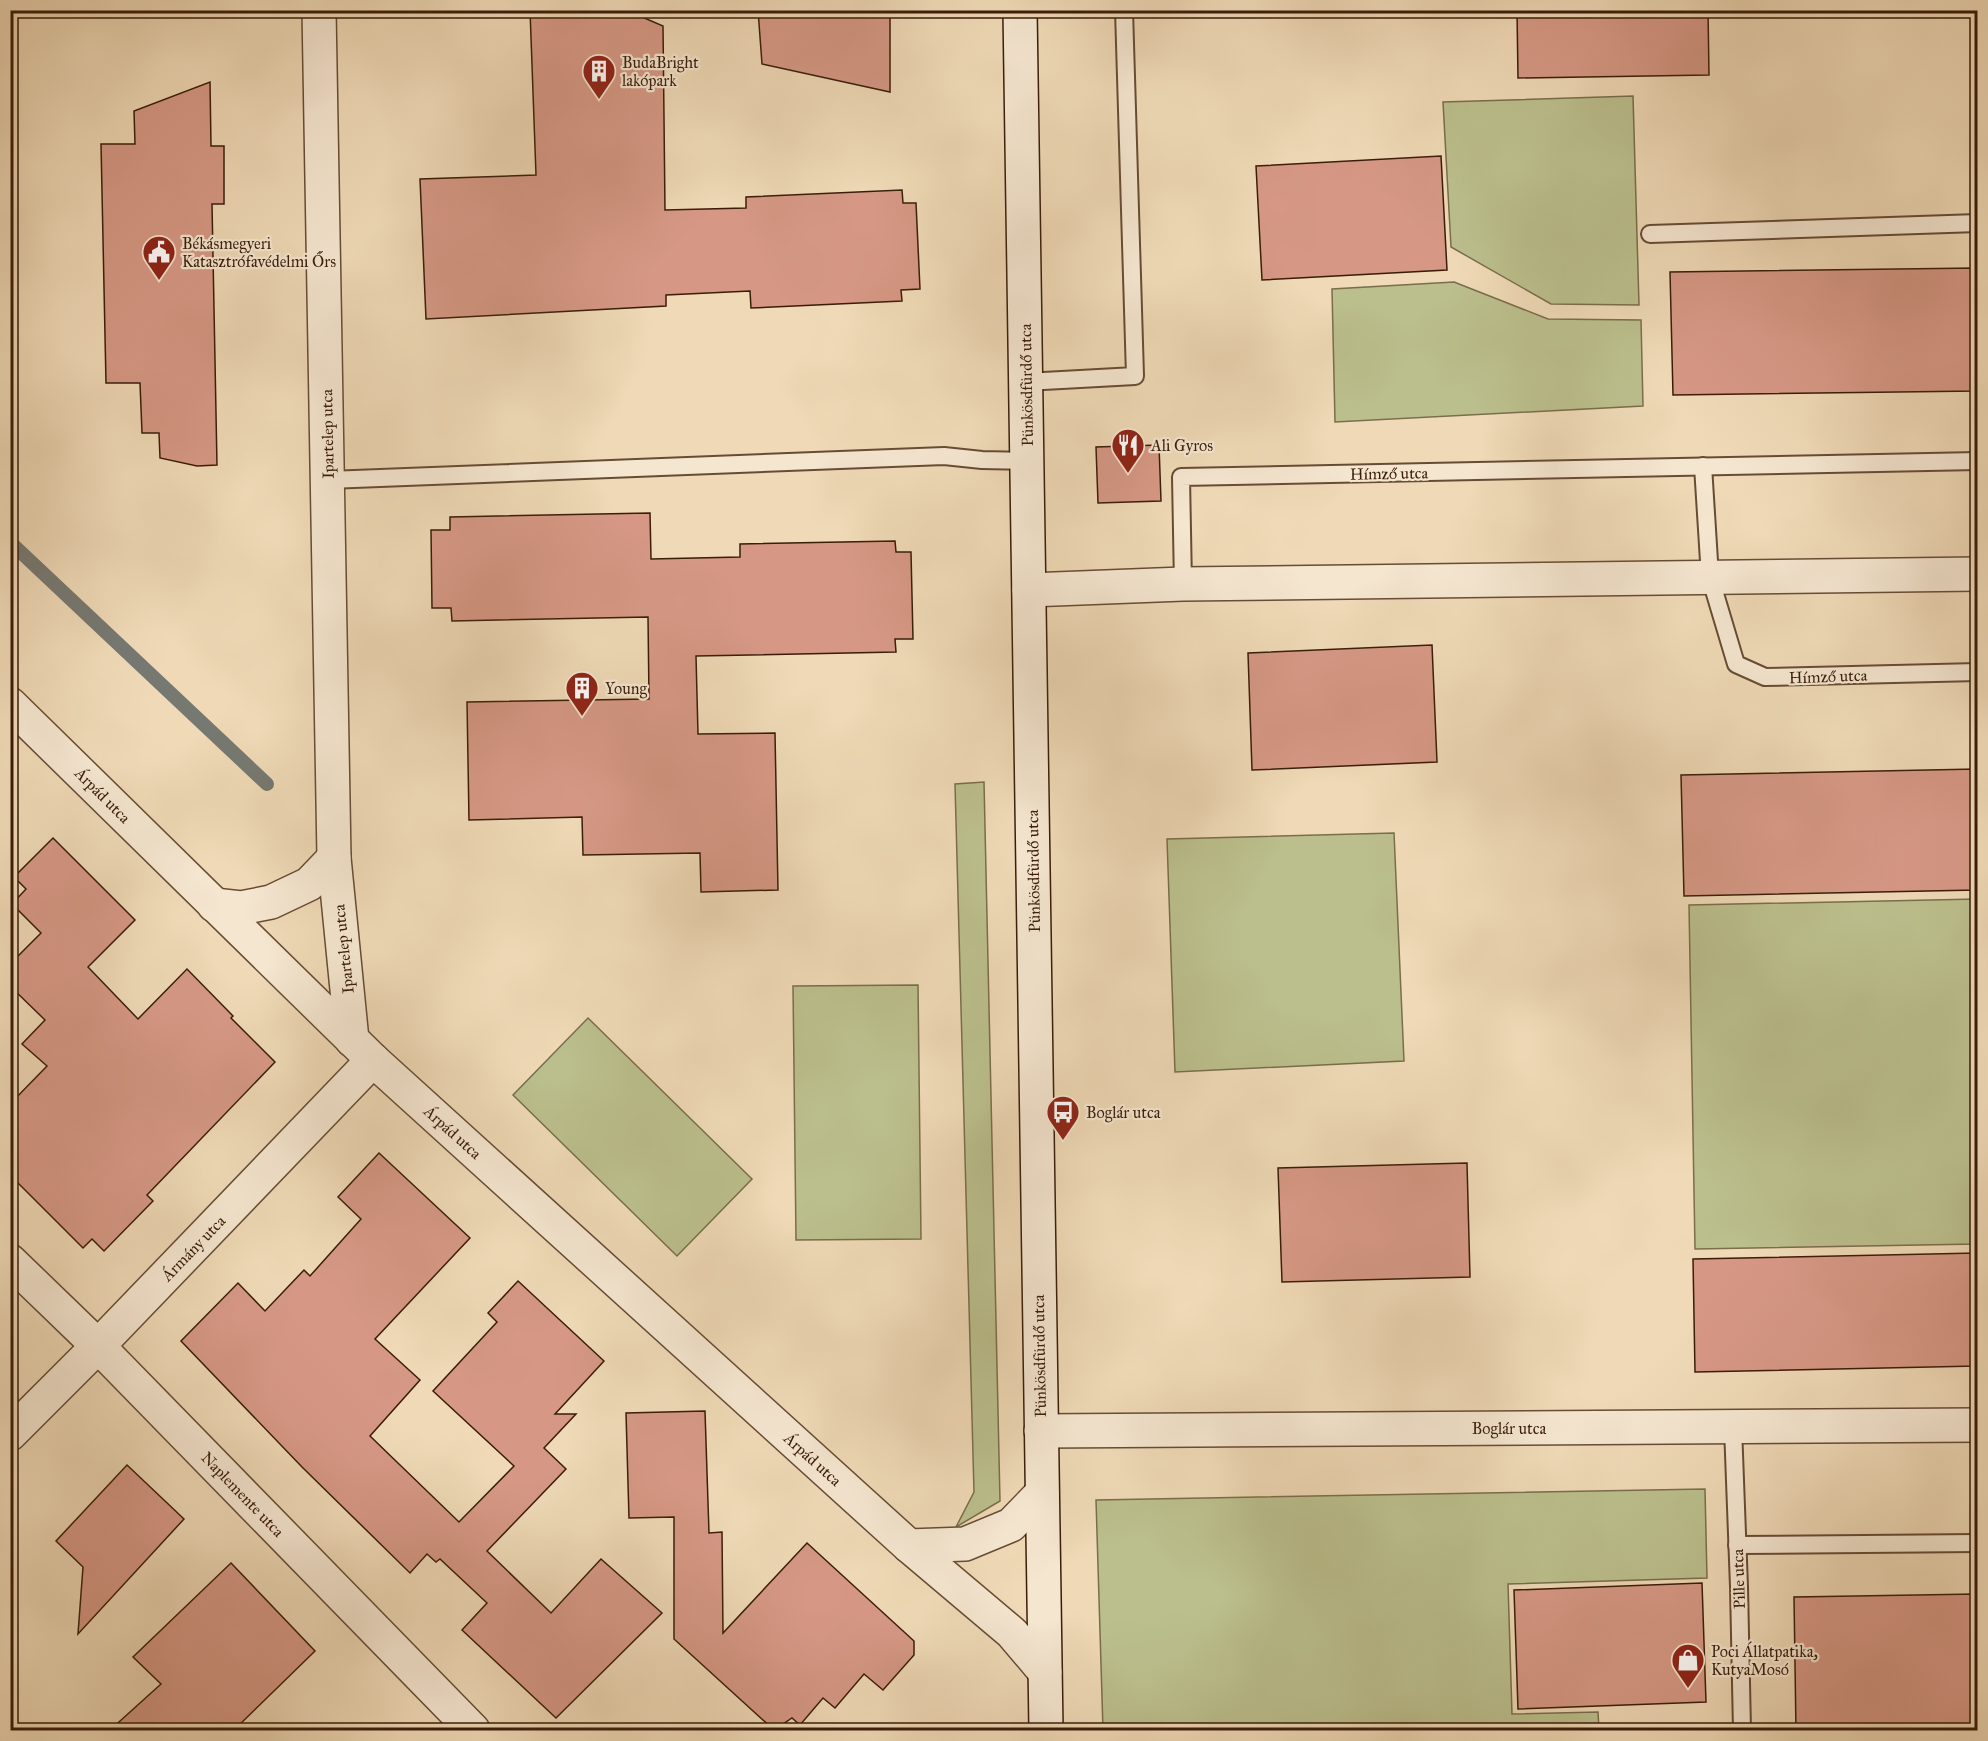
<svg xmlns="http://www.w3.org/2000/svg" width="1988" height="1741" font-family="'IM FELL Great Primer',serif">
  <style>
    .green { fill: #bbbf8d; stroke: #7a6e4b; stroke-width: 1.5 }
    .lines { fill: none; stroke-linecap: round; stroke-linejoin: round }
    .stream { stroke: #767972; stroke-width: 14 }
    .building { fill: #d69885; stroke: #3a1d09; stroke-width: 1.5 }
    .lane-casing { stroke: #674c34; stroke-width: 20 }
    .street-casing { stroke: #674c34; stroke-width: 36 }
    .secondary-casing { stroke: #3a1d09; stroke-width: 36 }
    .lane { stroke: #f5e6d0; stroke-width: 16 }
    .street { stroke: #f5e6d0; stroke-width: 33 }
    .secondary { stroke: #f5e6d0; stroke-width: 33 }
    .labels { text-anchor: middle; stroke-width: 4.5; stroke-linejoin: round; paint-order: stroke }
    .poi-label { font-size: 16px; fill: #3a1d09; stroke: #f5e6d0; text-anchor: start }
    .street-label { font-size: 16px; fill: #3a1d09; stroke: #f5e6d0 }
  </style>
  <rect width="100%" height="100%" fill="#efd9b6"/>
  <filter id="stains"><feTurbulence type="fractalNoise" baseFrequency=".00333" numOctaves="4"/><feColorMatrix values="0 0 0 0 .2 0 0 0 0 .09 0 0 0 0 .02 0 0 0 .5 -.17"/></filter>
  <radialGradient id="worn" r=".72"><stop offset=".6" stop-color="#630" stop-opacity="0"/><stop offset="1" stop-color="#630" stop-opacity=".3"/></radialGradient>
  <g class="green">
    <path d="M 1633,96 L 1639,305 L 1551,304 L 1451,247 L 1443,102 Z"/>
    <path d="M 1454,282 L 1548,319 L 1641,320 L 1643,406 L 1335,422 L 1332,289 Z"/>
    <path d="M 984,782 L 1000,1501 L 956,1527 L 974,1492 L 955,784 Z"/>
    <path d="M 1394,833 L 1404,1061 L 1175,1072 L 1167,839 Z"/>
    <path d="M 1977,899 L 1977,1244 L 1695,1249 L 1689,905 Z"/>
    <path d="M 918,985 L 921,1239 L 796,1240 L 793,986 Z"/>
    <path d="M 588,1018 L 752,1179 L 677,1256 L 513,1095 Z"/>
    <path d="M 1705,1489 L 1707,1578 L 1508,1584 L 1512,1714 L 1598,1712 L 1599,1730 L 1103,1730 L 1096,1500 Z"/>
  </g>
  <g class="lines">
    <path class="stream" d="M 10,542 L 267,784"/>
  </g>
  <g class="building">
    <path d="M 530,10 L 626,10 L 663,26 L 665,210 L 746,208 L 746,197 L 902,190 L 903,203 L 916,203 L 920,289 L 901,290 L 902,301 L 751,308 L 750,291 L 666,295 L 666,306 L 426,319 L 420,179 L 536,175 Z"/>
    <path d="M 758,10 L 890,10 L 890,92 L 762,64 Z"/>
    <path d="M 1517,10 L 1708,10 L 1709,75 L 1518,78 Z"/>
    <path d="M 210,82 L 211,146 L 224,146 L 224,204 L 212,204 L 217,465 L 197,466 L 160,458 L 159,433 L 142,433 L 140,383 L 106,383 L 101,144 L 135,144 L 134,111 Z"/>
    <path d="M 1441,156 L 1447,270 L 1262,280 L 1256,166 Z"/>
    <path d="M 1977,268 L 1977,391 L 1673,395 L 1670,272 Z"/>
    <path d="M 1159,445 L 1161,501 L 1098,503 L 1096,447 Z"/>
    <path d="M 650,513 L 651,559 L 740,557 L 740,544 L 895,541 L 896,552 L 911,552 L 913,639 L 895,639 L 896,652 L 696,656 L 698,734 L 775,733 L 778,890 L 701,892 L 700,853 L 583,855 L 582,817 L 469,820 L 467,702 L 649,699 L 648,617 L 452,621 L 451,608 L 432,608 L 431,530 L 450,530 L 450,517 Z"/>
    <path d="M 1432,645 L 1437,762 L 1252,770 L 1248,653 Z"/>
    <path d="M 1977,769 L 1977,890 L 1684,896 L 1681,775 Z"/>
    <path d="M 53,838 L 135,920 L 88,967 L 138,1019 L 187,969 L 233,1016 L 231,1018 L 275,1062 L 147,1195 L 153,1201 L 104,1251 L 92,1239 L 83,1248 L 10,1175 L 10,1104 L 47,1066 L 22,1044 L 45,1020 L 10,986 L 10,964 L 41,933 L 12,904 L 26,889 L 14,877 Z"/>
    <path d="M 379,1153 L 470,1238 L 375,1339 L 420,1380 L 370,1436 L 459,1522 L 514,1466 L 433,1391 L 497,1322 L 488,1313 L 518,1281 L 604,1361 L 555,1414 L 576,1414 L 544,1448 L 566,1469 L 487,1551 L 551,1613 L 601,1559 L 662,1613 L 556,1718 L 462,1630 L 487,1603 L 440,1559 L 436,1562 L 427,1554 L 410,1573 L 302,1467 L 181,1341 L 238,1283 L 265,1311 L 304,1270 L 310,1276 L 361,1219 L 338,1197 Z"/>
    <path d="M 1467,1163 L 1470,1277 L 1282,1282 L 1278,1168 Z"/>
    <path d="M 1977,1253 L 1977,1366 L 1695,1372 L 1693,1259 Z"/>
    <path d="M 705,1411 L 709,1533 L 722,1532 L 723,1633 L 807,1543 L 914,1641 L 914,1655 L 883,1690 L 864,1674 L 835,1708 L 823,1698 L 800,1725 L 792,1718 L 774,1730 L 674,1639 L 674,1517 L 629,1518 L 626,1413 Z"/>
    <path d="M 127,1465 L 184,1519 L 78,1634 L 83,1567 L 56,1541 Z"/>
    <path d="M 231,1563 L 315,1651 L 233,1731 L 109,1731 L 161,1684 L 133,1657 Z"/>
    <path d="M 1702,1583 L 1706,1702 L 1518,1709 L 1514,1590 Z"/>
    <path d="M 1977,1594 L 1977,1731 L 1796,1731 L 1794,1597 Z"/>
  </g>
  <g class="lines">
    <defs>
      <g id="lane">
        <path d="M 1650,234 L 1978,223"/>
        <path d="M 1025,382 L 1135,376 L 1124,10"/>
        <path d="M 1703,466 L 1710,577 L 1736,664 L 1765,677 L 1978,672"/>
        <path d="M 328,480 L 944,456 L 982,460 L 1027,461"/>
        <path d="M 1183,584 L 1181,477 L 1978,461"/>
        <path d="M 1733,1427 L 1739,1587 L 1742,1730"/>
        <path d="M 1737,1545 L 1978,1543"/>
      </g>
      <g id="street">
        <path d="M 319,10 L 334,858 L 352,1040"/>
        <path d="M 1029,590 L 1183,584 L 1978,574"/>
        <path d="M 10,704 L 373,1060 L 909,1546 L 1012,1633 L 1045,1672"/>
        <path d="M 214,905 L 241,908 L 271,902 L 309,884 L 334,858"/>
        <path d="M 10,1261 L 98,1346 L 473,1730"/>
        <path d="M 1041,1431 L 1978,1425"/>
        <path d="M 10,1434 L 98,1346 L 373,1060"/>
        <path d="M 909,1546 L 965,1544 L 1011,1525 L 1042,1493"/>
      </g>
      <path id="secondary" d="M 1020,10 L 1046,1730"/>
    </defs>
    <use href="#lane" class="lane-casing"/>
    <use href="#street" class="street-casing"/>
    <use href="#secondary" class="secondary-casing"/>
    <use href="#lane" class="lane"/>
    <use href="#street" class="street"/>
    <use href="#secondary" class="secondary"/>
  </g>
  <defs>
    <symbol id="building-pin" viewBox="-11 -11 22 30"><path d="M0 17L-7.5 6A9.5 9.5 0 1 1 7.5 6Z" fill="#8f2418" stroke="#f5e6d0"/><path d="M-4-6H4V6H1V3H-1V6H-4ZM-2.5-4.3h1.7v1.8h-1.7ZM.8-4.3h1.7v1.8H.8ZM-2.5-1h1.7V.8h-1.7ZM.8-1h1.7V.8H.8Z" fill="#fff"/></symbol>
    <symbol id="civic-pin" viewBox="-11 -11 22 30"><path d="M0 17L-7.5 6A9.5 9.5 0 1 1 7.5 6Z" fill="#8f2418" stroke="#f5e6d0"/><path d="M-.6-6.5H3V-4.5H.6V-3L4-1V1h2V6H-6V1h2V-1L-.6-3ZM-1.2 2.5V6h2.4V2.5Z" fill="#fff"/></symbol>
    <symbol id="restaurant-pin" viewBox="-11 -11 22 30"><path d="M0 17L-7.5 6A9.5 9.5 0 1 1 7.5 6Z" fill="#8f2418" stroke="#f5e6d0"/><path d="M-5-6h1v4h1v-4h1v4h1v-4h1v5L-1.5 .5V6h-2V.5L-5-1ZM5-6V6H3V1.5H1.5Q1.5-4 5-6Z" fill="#fff"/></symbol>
    <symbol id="bus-pin" viewBox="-11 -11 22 30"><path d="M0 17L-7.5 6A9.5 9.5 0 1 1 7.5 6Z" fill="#8f2418" stroke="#f5e6d0"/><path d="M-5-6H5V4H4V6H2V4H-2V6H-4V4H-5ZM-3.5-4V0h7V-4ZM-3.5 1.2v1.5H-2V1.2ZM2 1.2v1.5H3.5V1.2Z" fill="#fff"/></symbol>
    <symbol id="shop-pin" viewBox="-11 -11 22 30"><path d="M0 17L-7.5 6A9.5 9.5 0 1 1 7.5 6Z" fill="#8f2418" stroke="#f5e6d0"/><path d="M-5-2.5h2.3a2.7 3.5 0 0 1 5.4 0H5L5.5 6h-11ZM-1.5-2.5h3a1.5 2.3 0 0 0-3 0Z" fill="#fff"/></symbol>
  </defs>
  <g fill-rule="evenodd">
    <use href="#building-pin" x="580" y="52" width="38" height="52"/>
    <use href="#civic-pin" x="140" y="233" width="38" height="52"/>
    <use href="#restaurant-pin" x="1109" y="426" width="38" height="52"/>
    <use href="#building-pin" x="563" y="669" width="38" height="52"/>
    <use href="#bus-pin" x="1044" y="1093" width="38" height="52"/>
    <use href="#shop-pin" x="1669" y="1641" width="38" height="52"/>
  </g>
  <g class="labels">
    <g class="poi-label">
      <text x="622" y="68">BudaBright<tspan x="622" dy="18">lakópark</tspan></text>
      <text x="182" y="249">Békásmegyeri<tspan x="182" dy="18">Katasztrófavédelmi Őrs</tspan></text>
      <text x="1151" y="451">Ali Gyros</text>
      <text x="605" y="694">Young</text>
      <text x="1086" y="1118">Boglár utca</text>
      <text x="1711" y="1657">Poci Állatpatika,<tspan x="1711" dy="18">KutyaMosó</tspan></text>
    </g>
    <g class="street-label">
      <text transform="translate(1026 385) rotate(-91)" y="6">Pünkösdfürdő utca</text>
      <text transform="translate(327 434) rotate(-91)" y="6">Ipartelep utca</text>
      <text transform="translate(1389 473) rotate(-1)" y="6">Hímző utca</text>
      <text transform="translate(1828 676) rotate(-2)" y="6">Hímző utca</text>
      <text transform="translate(103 795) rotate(45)" y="6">Árpád utca</text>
      <text transform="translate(1033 871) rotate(-91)" y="6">Pünkösdfürdő utca</text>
      <text transform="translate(343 949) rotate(-96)" y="6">Ipartelep utca</text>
      <text transform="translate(453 1132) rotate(42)" y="6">Árpád utca</text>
      <text transform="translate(193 1248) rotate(-46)" y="6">Ármány utca</text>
      <text transform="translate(1039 1356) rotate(-91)" y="6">Pünkösdfürdő utca</text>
      <text x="1509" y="1434">Boglár utca</text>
      <text transform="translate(813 1459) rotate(42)" y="6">Árpád utca</text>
      <text transform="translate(243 1494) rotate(46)" y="6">Naplemente utca</text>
      <text transform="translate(1738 1579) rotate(-92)" y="6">Pille utca</text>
    </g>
  </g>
  <rect width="1988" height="1741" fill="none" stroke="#efd9b6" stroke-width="36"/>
  <rect x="12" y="12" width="1964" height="1717" fill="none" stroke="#3a1d09" stroke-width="3"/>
  <rect x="18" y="18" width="1952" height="1705" fill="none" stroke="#3a1d09" stroke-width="1.5"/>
  <rect width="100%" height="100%" filter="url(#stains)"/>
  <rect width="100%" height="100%" fill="url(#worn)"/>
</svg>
